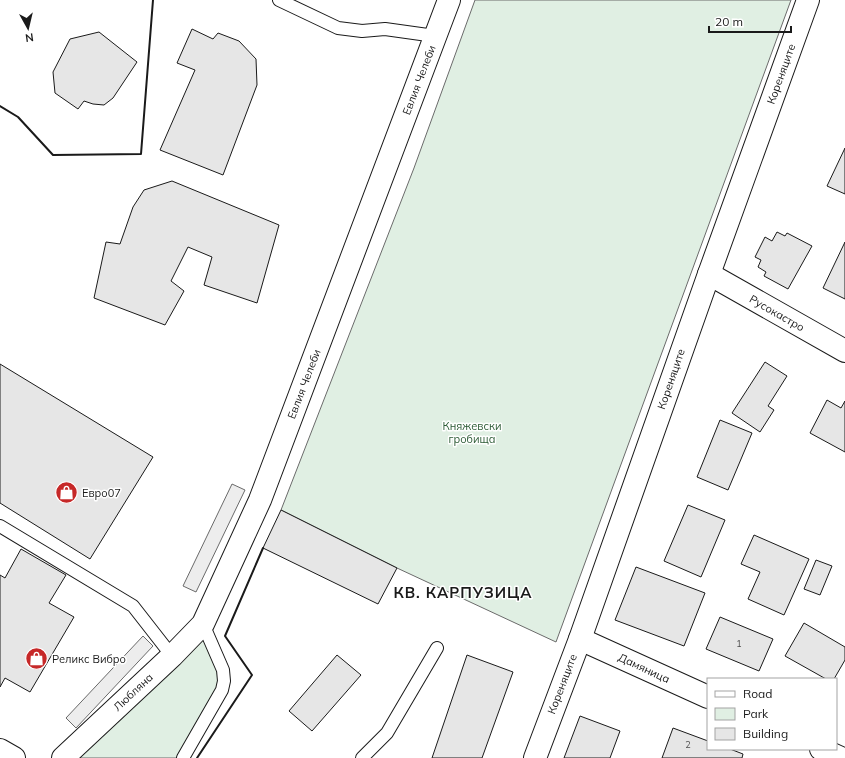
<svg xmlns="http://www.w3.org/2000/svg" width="845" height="758" font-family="Mulish,sans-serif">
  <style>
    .green { fill: #e0efe3; stroke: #6a6a6a }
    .parking { fill: #ededed; stroke: #6a6a6a }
    .building { fill: #e6e6e6; stroke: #1a1a1a }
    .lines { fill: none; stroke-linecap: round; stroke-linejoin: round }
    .lane-casing { stroke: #1a1a1a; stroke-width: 14 }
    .street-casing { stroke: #1a1a1a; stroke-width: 24 }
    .secondary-casing { stroke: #1a1a1a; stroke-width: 24 }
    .lane { stroke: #fff; stroke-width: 12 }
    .street { stroke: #fff; stroke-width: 22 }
    .secondary { stroke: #fff; stroke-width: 22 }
    .wall { stroke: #1a1a1a; stroke-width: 2 }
    .labels { text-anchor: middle; stroke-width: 3; stroke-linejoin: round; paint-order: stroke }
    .number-label { font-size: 9px; fill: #4d4d4d }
    .street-label { font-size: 11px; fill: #1a1a1a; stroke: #fff }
    .park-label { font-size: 11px; fill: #2b5a34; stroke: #fff }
    .poi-label { font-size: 11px; fill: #1a1a1a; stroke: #fff; text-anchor: start }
    .district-label { font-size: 15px; font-weight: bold; letter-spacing: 1px; fill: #1a1a1a; stroke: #fff }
  </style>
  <rect width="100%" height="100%" fill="#fff"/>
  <g class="green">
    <path d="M 475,0 L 791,0 L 556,642 L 397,568 L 281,510 L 414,168 Z"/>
    <path d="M 203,624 L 224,681 L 181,758 L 63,758 Z"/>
  </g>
  <g class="parking">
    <path d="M 232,484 L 245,490 L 196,592 L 183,586 Z"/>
    <path d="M 143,636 L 153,646 L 76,728 L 66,718 Z"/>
  </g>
  <g class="building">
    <path d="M 192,29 L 213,39 L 218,33 L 239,41 L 256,59 L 257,85 L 223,175 L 160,150 L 195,70 L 177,63 Z"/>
    <path d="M 99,32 L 137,62 L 113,98 L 104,105 L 93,104 L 84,101 L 78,109 L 55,93 L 53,72 L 70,39 Z"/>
    <path d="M 845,148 L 845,194 L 827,186 Z"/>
    <path d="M 172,181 L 279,225 L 257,303 L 204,285 L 212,257 L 188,247 L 171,281 L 184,291 L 165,325 L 94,298 L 106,242 L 120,244 L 133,207 L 144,190 Z"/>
    <path d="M 777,232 L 785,236 L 787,233 L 812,246 L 788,289 L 764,276 L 766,272 L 758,267 L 761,260 L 755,257 L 765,237 L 772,241 Z"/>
    <path d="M 845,242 L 845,299 L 823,288 Z"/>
    <path d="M 765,362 L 787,376 L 768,406 L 774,410 L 760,432 L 732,413 Z"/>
    <path d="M 0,364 L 153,457 L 90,559 L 0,503 Z"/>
    <path d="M 827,400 L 841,408 L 845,401 L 845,452 L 810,433 Z"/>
    <path d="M 720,420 L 752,433 L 728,490 L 697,477 Z"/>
    <path d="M 688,505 L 725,520 L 701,577 L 664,561 Z"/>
    <path d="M 281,510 L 397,568 L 378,604 L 263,548 Z"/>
    <path d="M 754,535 L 809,559 L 784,615 L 748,599 L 760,572 L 741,564 Z"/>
    <path d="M 21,549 L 66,575 L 49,603 L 74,617 L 30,692 L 5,678 L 0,687 L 0,575 L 5,578 Z"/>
    <path d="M 816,560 L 832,566 L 820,595 L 804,589 Z"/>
    <path d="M 636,567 L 705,593 L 684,646 L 615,620 Z"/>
    <path d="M 720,617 L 773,639 L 759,671 L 706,649 Z"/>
    <path d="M 804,623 L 845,647 L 845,660 L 834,679 L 826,679 L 785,656 Z"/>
    <path d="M 337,655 L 361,675 L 312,731 L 289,711 Z"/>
    <path d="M 467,655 L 513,672 L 482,758 L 432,758 Z"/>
    <path d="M 580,716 L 620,731 L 610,758 L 564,758 Z"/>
    <path d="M 673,728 L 708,741 L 708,749 L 730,749 L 743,754 L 742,758 L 662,758 Z"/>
  </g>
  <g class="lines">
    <defs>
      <g id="lane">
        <path d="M 279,0 L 338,28 L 362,31 L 385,29 L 435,36"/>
        <path d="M 0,526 L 133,606 L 172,656"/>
        <path d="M 183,758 L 222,690 L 224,681 L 223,670 L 203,624"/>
        <path d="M 362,758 L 387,733 L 437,648"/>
      </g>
      <g id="street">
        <path d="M 709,274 L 845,351"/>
        <path d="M 580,639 L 708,697"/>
        <path d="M 821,749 L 841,758"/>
        <path d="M 0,750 L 14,758"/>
        <path d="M 535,758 L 580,639 L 709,274 L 808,0"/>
      </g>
      <path id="secondary" d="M 63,758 L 172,656 L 203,624 L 260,500 L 449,0"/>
    </defs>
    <use href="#lane" class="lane-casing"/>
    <use href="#street" class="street-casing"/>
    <use href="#secondary" class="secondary-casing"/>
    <use href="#lane" class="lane"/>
    <use href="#street" class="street"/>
    <use href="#secondary" class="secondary"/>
    <g class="wall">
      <path d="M 0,106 L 18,117 L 53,155 L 141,154 L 153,0"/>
      <path d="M 197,758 L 252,675 L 225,636 L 263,548"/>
    </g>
  </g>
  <defs>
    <symbol id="shop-disc" viewBox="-11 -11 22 22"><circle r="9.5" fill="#c62828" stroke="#fff"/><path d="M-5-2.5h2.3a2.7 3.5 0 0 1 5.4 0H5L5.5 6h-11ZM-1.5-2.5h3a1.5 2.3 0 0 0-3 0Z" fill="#fff"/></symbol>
  </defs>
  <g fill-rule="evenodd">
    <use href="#shop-disc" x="54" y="480" width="25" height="25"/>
    <use href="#shop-disc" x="24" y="646" width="25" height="25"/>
  </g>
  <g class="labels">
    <g class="number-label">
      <text x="739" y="647">1</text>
      <text x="688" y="748">2</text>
    </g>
    <g class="street-label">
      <text transform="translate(781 74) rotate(-70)" y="4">Кореняците</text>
      <text transform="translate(419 80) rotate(-69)" y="4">Евлия Челеби</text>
      <text transform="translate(777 313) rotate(30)" y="4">Русокастро</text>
      <text transform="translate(671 379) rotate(-71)" y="4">Кореняците</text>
      <text transform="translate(304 384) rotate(-69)" y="4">Евлия Челеби</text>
      <text transform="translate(644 668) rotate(25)" y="4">Дамяница</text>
      <text transform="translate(562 684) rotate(-69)" y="4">Кореняците</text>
      <text transform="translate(133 692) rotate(-43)" y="4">Любляна</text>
    </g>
    <g class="park-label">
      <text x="472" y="430">Княжевски<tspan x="472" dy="13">гробища</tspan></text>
    </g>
    <g class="poi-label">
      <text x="82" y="497">Евро07</text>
      <text x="52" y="663">Реликс Вибро</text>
    </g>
    <g class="district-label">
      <text x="463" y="598">КВ. КАРПУЗИЦА</text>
    </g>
  </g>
  <rect x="707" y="678" width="130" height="72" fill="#ffffff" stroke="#a3a3a3"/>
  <rect x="715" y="691" width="20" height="6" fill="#ffffff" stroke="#a3a3a3"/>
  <text x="743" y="698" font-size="12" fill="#1a1a1a">Road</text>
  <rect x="715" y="708" width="20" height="12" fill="#e0efe3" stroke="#a3a3a3"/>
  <text x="743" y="718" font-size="12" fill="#1a1a1a">Park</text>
  <rect x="715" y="728" width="20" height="12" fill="#e6e6e6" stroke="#a3a3a3"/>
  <text x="743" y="738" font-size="12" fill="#1a1a1a">Building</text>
  <g transform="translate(28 28) rotate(172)" stroke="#ffffff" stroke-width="3" paint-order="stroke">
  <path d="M0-3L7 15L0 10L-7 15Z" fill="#1a1a1a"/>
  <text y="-6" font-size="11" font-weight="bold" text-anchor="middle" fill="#1a1a1a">N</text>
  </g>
  <path d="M709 26v6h82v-6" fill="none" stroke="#1a1a1a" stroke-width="2"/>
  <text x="715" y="26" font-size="12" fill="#1a1a1a" stroke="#ffffff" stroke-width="3" paint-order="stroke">20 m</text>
</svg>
